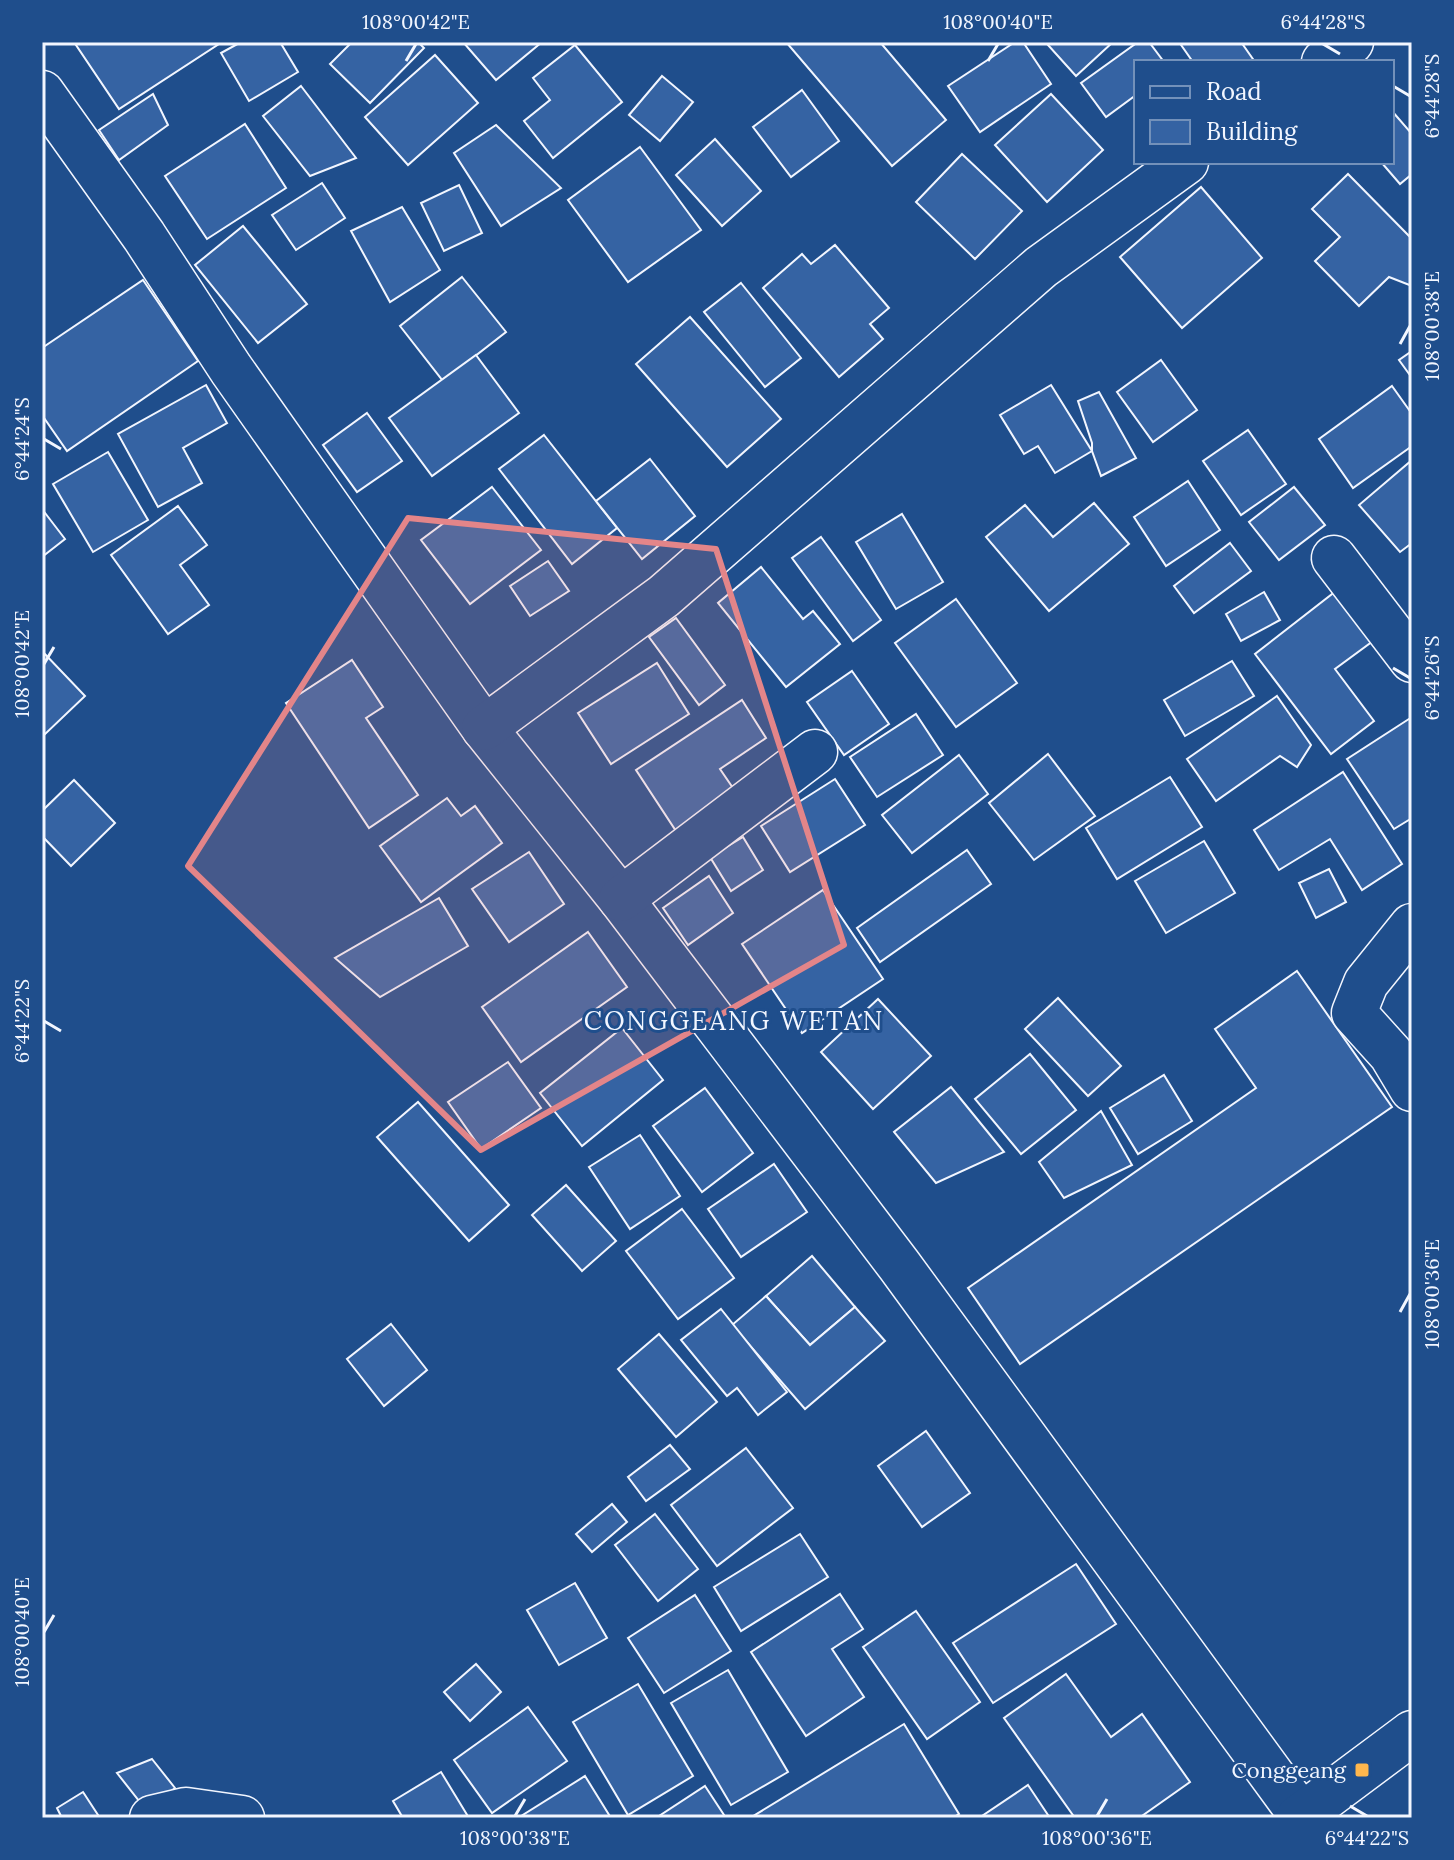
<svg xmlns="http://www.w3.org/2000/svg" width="1454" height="1860" font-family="Lora,serif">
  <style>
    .building { fill: #3563a3; stroke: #f2f6ff; stroke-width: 2 }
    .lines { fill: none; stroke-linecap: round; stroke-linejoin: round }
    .minor-casing { stroke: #f2f6ff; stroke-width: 47 }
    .minor { stroke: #1f4e8c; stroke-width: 44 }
    .marked { fill: #e38589; fill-opacity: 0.2; stroke: #e38589; stroke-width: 6; stroke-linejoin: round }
    .ticks { fill: none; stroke: #f2f6ff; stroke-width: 3 }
    .poi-dot { fill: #ffb74d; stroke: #1f4e8c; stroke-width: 3 }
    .labels { text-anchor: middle; stroke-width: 6; stroke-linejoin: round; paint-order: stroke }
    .poi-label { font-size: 22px; fill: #f2f6ff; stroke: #1f4e8c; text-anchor: end }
    .quarter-label { font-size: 26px; letter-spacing: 2px; fill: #f2f6ff; stroke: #1f4e8c }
    .neatline { fill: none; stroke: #f2f6ff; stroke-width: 3 }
    .ticks-label { font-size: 20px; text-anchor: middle; fill: #f2f6ff }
  </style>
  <rect width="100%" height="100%" fill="#1f4e8c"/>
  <g class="building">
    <path d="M 81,42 L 222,42 L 119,109 L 76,45 Z"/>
    <path d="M 241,42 L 280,42 L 298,72 L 249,101 L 221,53 Z"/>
    <path d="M 352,42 L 418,42 L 424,48 L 370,103 L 330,64 Z"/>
    <path d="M 463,42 L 542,42 L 496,80 Z"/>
    <path d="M 786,42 L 880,42 L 946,120 L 892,166 Z"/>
    <path d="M 1015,42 L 1023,42 L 1051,84 L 980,132 L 948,86 Z"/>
    <path d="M 1051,42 L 1113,42 L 1076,76 L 1048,45 Z"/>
    <path d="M 1138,42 L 1149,42 L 1164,62 L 1136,62 L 1136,95 L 1106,117 L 1081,83 Z"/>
    <path d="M 1179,42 L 1241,42 L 1255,62 L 1193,62 Z"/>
    <path d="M 575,45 L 622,102 L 553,158 L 524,121 L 550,100 L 533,78 Z"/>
    <path d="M 435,55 L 478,103 L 408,165 L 365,117 Z"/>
    <path d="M 662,76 L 693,102 L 660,141 L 629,115 Z"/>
    <path d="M 301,86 L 356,158 L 310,176 L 263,116 Z"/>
    <path d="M 802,90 L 839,141 L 791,177 L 753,127 Z"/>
    <path d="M 153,94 L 168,125 L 119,160 L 99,130 Z"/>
    <path d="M 1051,94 L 1103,150 L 1047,202 L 995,145 Z"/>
    <path d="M 1392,111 L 1412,134 L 1412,174 L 1400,184 L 1381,162 L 1392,162 Z"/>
    <path d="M 245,124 L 286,188 L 207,239 L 165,176 Z"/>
    <path d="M 496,125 L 561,188 L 501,226 L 454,153 Z"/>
    <path d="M 715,139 L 761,191 L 722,226 L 676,175 Z"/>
    <path d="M 640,147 L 701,230 L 628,282 L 568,200 Z"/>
    <path d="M 962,154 L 1022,211 L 975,259 L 916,202 Z"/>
    <path d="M 1348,174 L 1412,239 L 1412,286 L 1389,277 L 1359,306 L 1315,261 L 1340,237 L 1312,209 Z"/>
    <path d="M 322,183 L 345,218 L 296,250 L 272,215 Z"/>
    <path d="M 459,185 L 482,233 L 444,251 L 421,203 Z"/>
    <path d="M 1201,187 L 1262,258 L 1182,328 L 1120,257 Z"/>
    <path d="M 402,207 L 440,270 L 390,302 L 351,231 Z"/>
    <path d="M 243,226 L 307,304 L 258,343 L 195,265 Z"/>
    <path d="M 835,245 L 889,308 L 870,324 L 883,339 L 839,377 L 763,288 L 802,254 L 811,264 Z"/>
    <path d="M 462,277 L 506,332 L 443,381 L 400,326 Z"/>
    <path d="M 143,280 L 198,361 L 67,451 L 42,415 L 42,348 Z"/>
    <path d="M 741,283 L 801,358 L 765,387 L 704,312 Z"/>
    <path d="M 690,317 L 781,419 L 727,467 L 636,364 Z"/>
    <path d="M 1412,351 L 1412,378 L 1399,360 Z"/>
    <path d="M 476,355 L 519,413 L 432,476 L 389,418 Z"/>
    <path d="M 1161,360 L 1197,410 L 1153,442 L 1117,392 Z"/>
    <path d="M 206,385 L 227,423 L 183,448 L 202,483 L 158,507 L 118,434 Z"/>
    <path d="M 1051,385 L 1092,451 L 1055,473 L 1038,446 L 1024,454 L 1000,415 Z"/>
    <path d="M 1392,386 L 1412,414 L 1412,446 L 1353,488 L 1319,439 Z"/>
    <path d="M 1099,392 L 1136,458 L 1101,476 L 1092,451 L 1092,443 L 1078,401 Z"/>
    <path d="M 367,413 L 402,461 L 357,492 L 323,445 Z"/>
    <path d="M 1248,430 L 1286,484 L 1241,515 L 1203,461 Z"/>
    <path d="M 544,435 L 617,528 L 572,564 L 499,469 Z"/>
    <path d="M 108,452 L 148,520 L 93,552 L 53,484 Z"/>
    <path d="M 650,459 L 695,516 L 642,559 L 596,501 Z"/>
    <path d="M 1412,460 L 1412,543 L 1400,552 L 1359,505 Z"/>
    <path d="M 1188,481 L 1220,530 L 1166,566 L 1134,517 Z"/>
    <path d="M 492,487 L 541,550 L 470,604 L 421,540 Z"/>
    <path d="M 1294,487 L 1325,525 L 1279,560 L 1249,522 Z"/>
    <path d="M 1094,503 L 1129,544 L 1049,611 L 986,537 L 1025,505 L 1053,537 Z"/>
    <path d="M 178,506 L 207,545 L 180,565 L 209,605 L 168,634 L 111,555 Z"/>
    <path d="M 42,509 L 65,539 L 42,557 Z"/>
    <path d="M 902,514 L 943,582 L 896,609 L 856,542 Z"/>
    <path d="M 821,537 L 881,620 L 853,641 L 792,558 Z"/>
    <path d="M 1230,543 L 1251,571 L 1194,613 L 1174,586 Z"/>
    <path d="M 548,561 L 569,591 L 530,616 L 510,586 Z"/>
    <path d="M 761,567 L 803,619 L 813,611 L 840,644 L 786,687 L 718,603 Z"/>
    <path d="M 1336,591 L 1373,641 L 1335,669 L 1374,721 L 1331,754 L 1255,654 Z"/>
    <path d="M 1264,592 L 1280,620 L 1241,641 L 1226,614 Z"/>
    <path d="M 956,599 L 1017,683 L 956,727 L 895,643 Z"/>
    <path d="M 676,618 L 725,685 L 699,705 L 649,637 Z"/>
    <path d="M 42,651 L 85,696 L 42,737 Z"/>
    <path d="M 352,660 L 383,707 L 366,718 L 418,795 L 369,828 L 286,703 Z"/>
    <path d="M 1232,661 L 1254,696 L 1185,736 L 1164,700 Z"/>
    <path d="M 657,663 L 689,714 L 611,764 L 578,713 Z"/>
    <path d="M 852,671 L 889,724 L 844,755 L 807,702 Z"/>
    <path d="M 1277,696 L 1311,745 L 1297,767 L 1280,756 L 1216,801 L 1187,759 Z"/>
    <path d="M 742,700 L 766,738 L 720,769 L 735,791 L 676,831 L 636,770 Z"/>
    <path d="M 916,714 L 943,755 L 877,797 L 850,757 Z"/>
    <path d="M 1412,717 L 1412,818 L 1394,829 L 1347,759 Z"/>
    <path d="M 1048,754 L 1095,816 L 1034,860 L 989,803 Z"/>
    <path d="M 959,755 L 988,794 L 912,853 L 882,815 Z"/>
    <path d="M 1343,772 L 1402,864 L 1362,890 L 1330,839 L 1279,870 L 1254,830 Z"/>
    <path d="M 1170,777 L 1202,827 L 1117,879 L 1086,828 Z"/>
    <path d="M 835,779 L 865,825 L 790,872 L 761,826 Z"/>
    <path d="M 74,780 L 115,823 L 71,866 L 42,836 L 42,811 Z"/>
    <path d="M 447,798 L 461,816 L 475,806 L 502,843 L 421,902 L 380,846 Z"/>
    <path d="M 743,837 L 763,870 L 731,891 L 710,857 Z"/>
    <path d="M 1204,841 L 1235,893 L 1166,933 L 1135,881 Z"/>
    <path d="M 967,850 L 991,884 L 880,962 L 857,928 Z"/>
    <path d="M 529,852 L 564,904 L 509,942 L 472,889 Z"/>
    <path d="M 1329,869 L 1346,902 L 1316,918 L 1299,883 Z"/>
    <path d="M 709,876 L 733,913 L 688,945 L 663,908 Z"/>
    <path d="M 823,890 L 883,979 L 802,1033 L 742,944 Z"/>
    <path d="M 439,898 L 468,946 L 380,997 L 335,958 Z"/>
    <path d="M 588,932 L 627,987 L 521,1062 L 482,1007 Z"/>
    <path d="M 1297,971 L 1392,1107 L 1020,1364 L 968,1288 L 1256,1088 L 1215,1029 Z"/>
    <path d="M 1058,998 L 1121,1066 L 1088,1096 L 1025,1029 Z"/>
    <path d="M 878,999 L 931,1056 L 873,1109 L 821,1052 Z"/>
    <path d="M 622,1028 L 663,1080 L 582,1146 L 540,1093 Z"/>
    <path d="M 1030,1054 L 1076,1110 L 1021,1154 L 975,1099 Z"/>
    <path d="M 508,1062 L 541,1108 L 481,1149 L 448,1102 Z"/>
    <path d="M 1164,1075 L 1192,1121 L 1138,1154 L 1110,1108 Z"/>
    <path d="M 951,1087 L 1004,1152 L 936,1183 L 894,1132 Z"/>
    <path d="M 705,1088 L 753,1153 L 702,1192 L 653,1126 Z"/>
    <path d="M 418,1102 L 509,1205 L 469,1241 L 377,1137 Z"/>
    <path d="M 1101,1111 L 1132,1165 L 1064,1198 L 1039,1162 Z"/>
    <path d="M 640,1135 L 680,1196 L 630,1229 L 589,1167 Z"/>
    <path d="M 774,1164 L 807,1212 L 741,1257 L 708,1209 Z"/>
    <path d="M 566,1185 L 616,1241 L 582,1271 L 532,1215 Z"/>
    <path d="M 682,1209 L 734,1278 L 678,1319 L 626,1251 Z"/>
    <path d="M 812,1256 L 855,1307 L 810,1345 L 766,1296 Z"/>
    <path d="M 766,1296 L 810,1345 L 855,1307 L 885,1341 L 805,1409 L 732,1325 Z"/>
    <path d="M 721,1309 L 787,1392 L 758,1415 L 737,1388 L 727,1396 L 681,1340 Z"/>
    <path d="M 391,1324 L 427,1370 L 384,1406 L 347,1359 Z"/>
    <path d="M 659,1334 L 717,1402 L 676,1437 L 618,1369 Z"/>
    <path d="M 926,1431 L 970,1493 L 922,1527 L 878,1466 Z"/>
    <path d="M 670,1445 L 690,1469 L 646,1501 L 628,1477 Z"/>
    <path d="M 746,1448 L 793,1508 L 717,1566 L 671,1505 Z"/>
    <path d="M 612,1504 L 627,1522 L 592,1552 L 576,1534 Z"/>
    <path d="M 655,1514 L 698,1569 L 658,1601 L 615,1545 Z"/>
    <path d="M 800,1534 L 828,1577 L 741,1631 L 714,1587 Z"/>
    <path d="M 1076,1564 L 1116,1624 L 993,1703 L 953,1643 Z"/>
    <path d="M 575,1583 L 607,1638 L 559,1665 L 527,1610 Z"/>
    <path d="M 840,1594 L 863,1629 L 832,1649 L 864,1697 L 806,1736 L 751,1652 Z"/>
    <path d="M 695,1595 L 731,1651 L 664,1693 L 628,1638 Z"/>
    <path d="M 916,1611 L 980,1702 L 927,1739 L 863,1647 Z"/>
    <path d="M 476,1664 L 501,1692 L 470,1721 L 444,1692 Z"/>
    <path d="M 728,1670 L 788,1772 L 731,1805 L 671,1703 Z"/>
    <path d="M 1066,1674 L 1111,1737 L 1142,1714 L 1190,1782 L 1139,1818 L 1075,1818 L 1004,1718 Z"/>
    <path d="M 638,1684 L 693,1776 L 628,1815 L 573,1722 Z"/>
    <path d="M 528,1707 L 567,1761 L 492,1813 L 454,1760 Z"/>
    <path d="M 904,1724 L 959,1814 L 952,1818 L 750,1818 Z"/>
    <path d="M 152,1759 L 175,1788 L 147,1811 L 117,1773 Z"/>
    <path d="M 441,1772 L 469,1818 L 403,1818 L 393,1801 Z"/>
    <path d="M 585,1776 L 611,1818 L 518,1818 Z"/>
    <path d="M 1028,1785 L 1050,1818 L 979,1818 Z"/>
    <path d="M 705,1786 L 726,1818 L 656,1818 Z"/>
    <path d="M 83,1792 L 100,1818 L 62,1818 L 57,1808 Z"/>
  </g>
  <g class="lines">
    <defs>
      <g id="minor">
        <path d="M 1324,62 L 1351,42"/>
        <path d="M 42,93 L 144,236 L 231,369 L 484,728 L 621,899 L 899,1265 L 1301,1815"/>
        <path d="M 1334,558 L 1412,660"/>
        <path d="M 484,728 L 664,596 L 1041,267 L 1186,162"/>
        <path d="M 621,899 L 815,752"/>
        <path d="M 1412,926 L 1366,983 L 1354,1013 L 1391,1054 L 1412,1089"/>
        <path d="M 152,1818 L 186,1810 L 242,1818"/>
        <path d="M 1298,1818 L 1412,1733"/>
      </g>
    </defs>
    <use href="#minor" class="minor-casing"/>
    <use href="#minor" class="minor"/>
  </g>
  <path class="marked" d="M 408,518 L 716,549 L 844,945 L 481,1150 L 188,866 Z"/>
  <path class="ticks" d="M 1323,44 L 1340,54M 406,61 L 416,44M 988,61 L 998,44M 1393,86 L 1410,96M 1400,344 L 1410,326M 44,439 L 61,449M 44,664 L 54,647M 1393,668 L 1410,678M 44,1021 L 61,1031M 1400,1312 L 1410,1294M 44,1632 L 54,1615M 1350,1806 L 1367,1816M 515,1816 L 525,1799M 1097,1816 L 1107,1799"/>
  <rect class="poi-dot" x="1354" y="1762" width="16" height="16" rx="4"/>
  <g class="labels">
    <g class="poi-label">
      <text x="1346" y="1778">Conggeang</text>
    </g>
    <g class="quarter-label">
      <text x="734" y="1030">CONGGEANG WETAN</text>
    </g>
  </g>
  <rect width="1454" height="1860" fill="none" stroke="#1f4e8c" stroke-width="88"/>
  <rect x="1134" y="60" width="260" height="104" fill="#1f4e8c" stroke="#7391ba" stroke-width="2"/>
  <rect x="1150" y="86" width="40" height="12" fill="#1f4e8c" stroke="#7391ba" stroke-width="2"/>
  <text x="1206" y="100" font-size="24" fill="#f2f6ff">Road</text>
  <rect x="1150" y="120" width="40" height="24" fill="#3563a3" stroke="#7391ba" stroke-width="2"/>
  <text x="1206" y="140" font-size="24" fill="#f2f6ff">Building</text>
  <rect x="44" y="44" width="1366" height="1772" class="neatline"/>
  <g class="ticks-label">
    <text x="416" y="29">108°00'42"E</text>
    <text x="998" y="29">108°00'40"E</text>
    <text x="1323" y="29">6°44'28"S</text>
    <text transform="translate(1432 96) rotate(-90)" y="7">6°44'28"S</text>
    <text transform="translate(1432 326) rotate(-90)" y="7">108°00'38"E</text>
    <text transform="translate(22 439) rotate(-90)" y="7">6°44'24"S</text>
    <text transform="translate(22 664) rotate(-90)" y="7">108°00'42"E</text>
    <text transform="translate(1432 678) rotate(-90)" y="7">6°44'26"S</text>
    <text transform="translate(22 1021) rotate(-90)" y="7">6°44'22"S</text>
    <text transform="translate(1432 1294) rotate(-90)" y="7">108°00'36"E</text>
    <text transform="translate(22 1632) rotate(-90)" y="7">108°00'40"E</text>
    <text x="515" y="1845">108°00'38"E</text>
    <text x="1097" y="1845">108°00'36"E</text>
    <text x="1367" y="1845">6°44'22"S</text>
  </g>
</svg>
